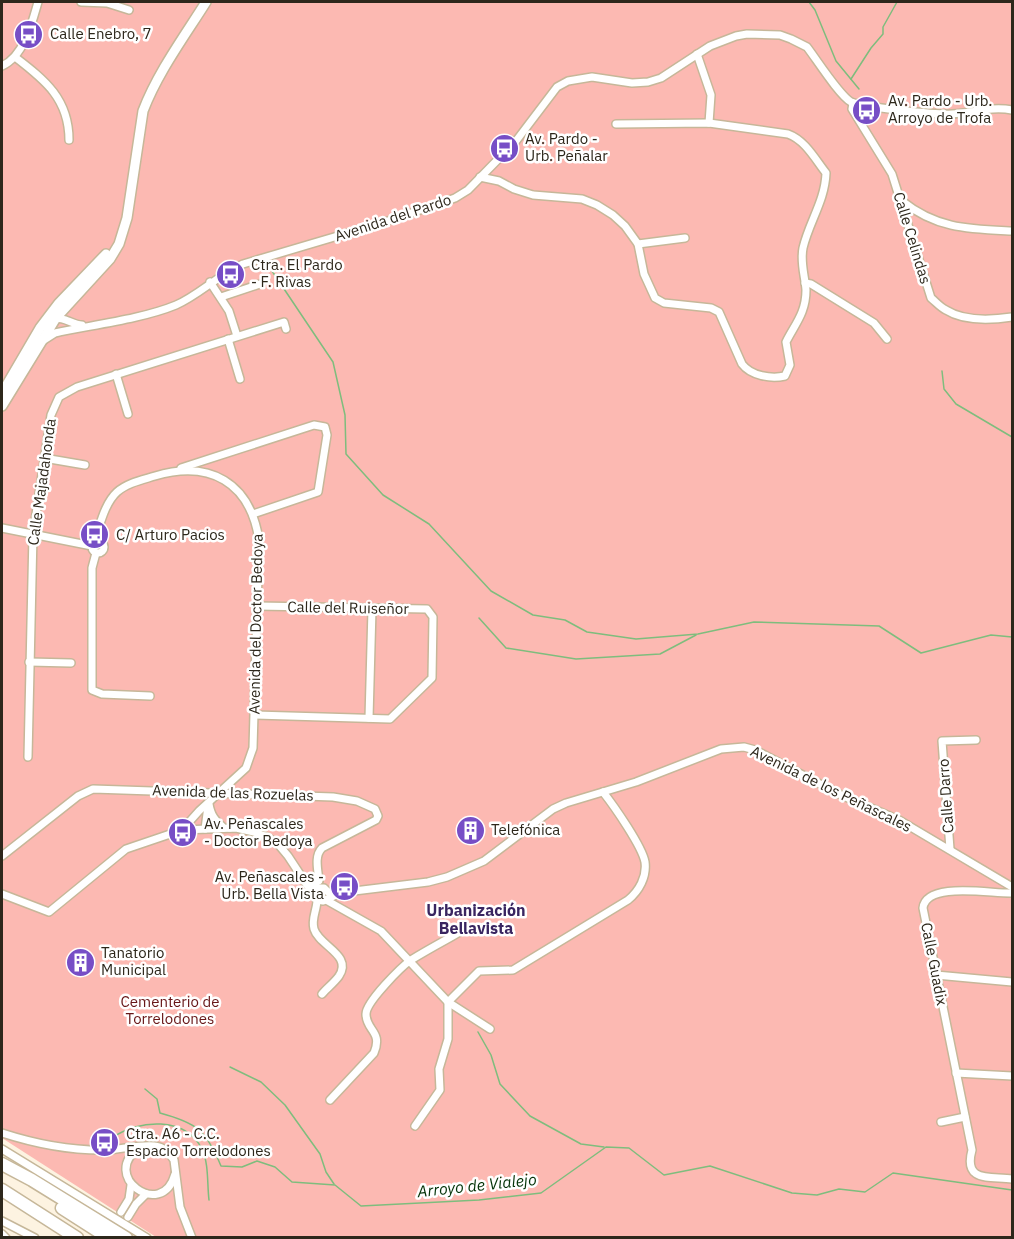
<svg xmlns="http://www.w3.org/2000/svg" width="1014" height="1239" font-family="'IBM Plex Sans',sans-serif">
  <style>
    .green { fill: #fcb9b2 }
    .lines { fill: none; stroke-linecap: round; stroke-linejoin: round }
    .stream { stroke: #7ebd7d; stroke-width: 1.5 }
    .street-casing { stroke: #c6b799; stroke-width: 10 }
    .secondary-casing { stroke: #c6b799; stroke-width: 12 }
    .highway-casing { stroke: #c6b799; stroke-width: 15 }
    .street { stroke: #fff; stroke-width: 7 }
    .secondary { stroke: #fff; stroke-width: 9 }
    .highway { stroke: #fff; stroke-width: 12 }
    .labels { text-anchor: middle; stroke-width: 5; stroke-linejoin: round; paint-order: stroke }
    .poi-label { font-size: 15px; fill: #2d271b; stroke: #fff; text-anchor: start }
    .street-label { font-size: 15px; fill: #2d271b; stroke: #fff }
    .park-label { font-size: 15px; fill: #671617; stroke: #fff }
    .neighbourhood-label { font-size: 16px; font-weight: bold; fill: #392560; stroke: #fff }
    .water-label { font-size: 16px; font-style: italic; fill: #043308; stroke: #fff }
  </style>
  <rect width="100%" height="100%" fill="#fdf3e1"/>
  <path class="green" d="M 2,2 L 1012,2 L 1012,1237 L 156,1237 L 2,1138 Z"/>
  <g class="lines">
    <g class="stream">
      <path d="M 809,2 L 815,10 L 836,61 L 859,89"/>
      <path d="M 851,79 L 871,48 L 883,34 L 883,27 L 897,2"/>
      <path d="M 270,268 L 333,362 L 345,415 L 346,454 L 383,495 L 429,524 L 491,591 L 533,615 L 565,620 L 587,632 L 636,639 L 698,634 L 754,622 L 879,626 L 921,653 L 991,635 L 1012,637"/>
      <path d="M 942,371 L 944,389 L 956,404 L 1012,437"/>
      <path d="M 479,618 L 506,648 L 576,659 L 660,654 L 696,635"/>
      <path d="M 478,1032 L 491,1055 L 500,1084 L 530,1116 L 581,1144 L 604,1147"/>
      <path d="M 230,1067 L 261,1082 L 285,1105 L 320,1154 L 326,1172 L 334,1184"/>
      <path d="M 145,1089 L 157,1099 L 160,1113 C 197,1123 206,1130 221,1166 L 242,1167 L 257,1161 L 275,1167 L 292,1182 L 335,1185 L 361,1206 L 479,1200 L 541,1193 L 606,1147 L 629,1148 L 664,1175 L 710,1166 L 792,1193 L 817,1195 L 839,1189 L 865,1192 L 893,1173 L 1012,1190"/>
      <path d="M 112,1138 C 139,1119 185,1116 202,1149 C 209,1164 207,1184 209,1200"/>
    </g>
    <defs>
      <g id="street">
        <path d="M 81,2 L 107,3 L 129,10"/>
        <path d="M 697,54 L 711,95 L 709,123"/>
        <path d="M 15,57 C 45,80 69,99 69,140"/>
        <path d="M 2,66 C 24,56 32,23 38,2"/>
        <path d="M 853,103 L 852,109 L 892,174 L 931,298 C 936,302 940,307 946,310 C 965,322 992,320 1012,317"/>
        <path d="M 480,177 L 499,181 L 514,189 L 533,195 L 582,199 L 597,205 L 613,215 L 625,226 L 638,244 L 644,274 L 655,298 L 664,303 L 711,308 L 719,312 L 742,364 C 751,376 771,379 785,376 L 790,365 L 786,342 C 795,324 806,313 806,290 C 805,276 800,263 803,248 C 809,222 825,201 826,173 C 815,159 805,140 788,134 L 709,123 L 616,124"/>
        <path d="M 902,201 C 937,229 969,229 1012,231"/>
        <path d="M 638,244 L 685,238"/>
        <path d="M 210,282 L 229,311 L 237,336"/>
        <path d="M 805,283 L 811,284 L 874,323 L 887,339"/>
        <path d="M 221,297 L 260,284"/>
        <path d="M 53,320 C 63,315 72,325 82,325"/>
        <path d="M 228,339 L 240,379"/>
        <path d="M 44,340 L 55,333 C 92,325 142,319 176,305 C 199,295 218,275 243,264 L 385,222 L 455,198 L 468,190 L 516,141 L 557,87 L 568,81 L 592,77 L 632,83 L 648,82 L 661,78 L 710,46 L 736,36 L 747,34 L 780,35 L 791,39 L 807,47 C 817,60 839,95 851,102 C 861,107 939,115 952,114 C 973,113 991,106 1012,110"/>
        <path d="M 116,374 L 128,414"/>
        <path d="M 44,458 L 85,465"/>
        <path d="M 181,468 L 314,425 L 325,427 L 327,435 L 318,492 L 253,514"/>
        <path d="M 2,528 L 92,546"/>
        <circle cx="98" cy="547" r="6"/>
        <path d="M 94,542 C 100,526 104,504 117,492 C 127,483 142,480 155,476 C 210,460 250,482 259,540 L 253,748 L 246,768 L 199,811 L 182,830"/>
        <path d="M 96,553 L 92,568 L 92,690 L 102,694 L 150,696"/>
        <path d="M 29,662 L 71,663"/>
        <path d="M 255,715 L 390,719 L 432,678 L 433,617 L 427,609 L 257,606"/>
        <path d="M 369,718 L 372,609"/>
        <path d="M 28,757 L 33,534 L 51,415 L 59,397 L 77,387 L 284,322 L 286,329"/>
        <path d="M 209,804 C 211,816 215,820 224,828"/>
        <path d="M 205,829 L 208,806"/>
        <path d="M 950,849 L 942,741 L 976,740"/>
        <path d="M 2,856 L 78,796 L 93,789 L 333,797 L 357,801 L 375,809 L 378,816 L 376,820 L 322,848 C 314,856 318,870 319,881 L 312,884 L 306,883"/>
        <path d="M 310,888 L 324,888 L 328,892 L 346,892 L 428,882 L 447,877 L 484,861 L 553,809 L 566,803 L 636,782 L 721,749 L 744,747 L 755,750 L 841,795 L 899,820 L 1012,887"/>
        <path d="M 1012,893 C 992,894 926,881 923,908 L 972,1150 C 963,1183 990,1176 1012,1179"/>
        <path d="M 2,894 L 49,912 L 126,849 L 182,830 L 236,828 L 254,832 L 267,837 L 278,844 L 288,856 L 317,900 L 323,901 L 338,894"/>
        <path d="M 317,900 C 317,910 311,919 314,929 C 319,946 353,955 339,976 C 334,983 327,988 322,994"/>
        <path d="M 326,900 L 381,931 L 448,1002 L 490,1029"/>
        <path d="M 936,975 L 1012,982"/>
        <path d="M 956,1073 L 1012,1076"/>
        <path d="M 330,1100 L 374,1053 C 383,1031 366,1031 366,1014 C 366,1002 401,967 411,960 C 427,950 444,941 460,932"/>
        <path d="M 941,1122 L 965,1117"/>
        <path d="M 415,1126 L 440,1090 L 439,1069 L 448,1039 L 448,1002 L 479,971 L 513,970 L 628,900 C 639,891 647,877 645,862 C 642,846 614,806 603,792"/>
        <path d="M 2,1133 C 36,1144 72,1151 108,1150 C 123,1149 142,1144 155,1146 C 164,1147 169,1153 174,1160 L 180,1207 L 192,1238"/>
        <path d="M 140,1148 C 98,1174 162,1222 175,1174"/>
        <path d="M 2,1149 L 147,1238"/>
        <path d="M 121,1212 L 129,1199 L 131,1185"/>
        <path d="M 128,1217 L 136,1204 L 146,1194"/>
        <path d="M 2,1221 L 35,1238"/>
        <path d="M 2,1234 L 6,1238"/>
      </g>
      <g id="secondary">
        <path d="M 2,393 L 40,328 L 59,303 L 106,254"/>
        <path d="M 2,406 L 56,318 L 110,259 L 119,244 L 127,218 L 143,111 C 158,72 184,37 206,2"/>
      </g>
      <g id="highway">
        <path d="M 2,1164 L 32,1180 L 126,1238"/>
        <path d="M 2,1190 L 77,1238"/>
        <path d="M 62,1208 L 109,1238"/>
      </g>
    </defs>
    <use href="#street" class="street-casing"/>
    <use href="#secondary" class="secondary-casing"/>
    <use href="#highway" class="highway-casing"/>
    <use href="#street" class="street"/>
    <use href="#secondary" class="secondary"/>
    <use href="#highway" class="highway"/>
  </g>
  <defs>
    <symbol id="bus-disc" viewBox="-11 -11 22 22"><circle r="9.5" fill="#774ec6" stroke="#fff"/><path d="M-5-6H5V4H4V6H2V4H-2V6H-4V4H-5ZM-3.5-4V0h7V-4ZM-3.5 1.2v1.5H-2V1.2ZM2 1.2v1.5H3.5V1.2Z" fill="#fff"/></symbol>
    <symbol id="building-disc" viewBox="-11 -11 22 22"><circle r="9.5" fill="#774ec6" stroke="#fff"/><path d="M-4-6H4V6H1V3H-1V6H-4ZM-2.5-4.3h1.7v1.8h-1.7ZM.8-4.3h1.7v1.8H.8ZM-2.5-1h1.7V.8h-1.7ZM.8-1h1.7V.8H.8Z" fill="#fff"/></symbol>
  </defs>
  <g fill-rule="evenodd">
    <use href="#bus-disc" x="12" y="18" width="33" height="33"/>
    <use href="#bus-disc" x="850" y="94" width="33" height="33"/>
    <use href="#bus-disc" x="488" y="132" width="33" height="33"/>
    <use href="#bus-disc" x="214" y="258" width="33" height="33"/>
    <use href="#bus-disc" x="78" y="518" width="33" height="33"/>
    <use href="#building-disc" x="454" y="814" width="33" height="33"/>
    <use href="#bus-disc" x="166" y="816" width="33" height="33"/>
    <use href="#bus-disc" x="328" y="870" width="33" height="33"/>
    <use href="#building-disc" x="64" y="946" width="33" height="33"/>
    <use href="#bus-disc" x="88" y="1126" width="33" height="33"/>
  </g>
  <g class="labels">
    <g class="poi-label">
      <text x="50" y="39">Calle Enebro, 7</text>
      <text x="888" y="106">Av. Pardo - Urb.<tspan x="888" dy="17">Arroyo de Trofa</tspan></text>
      <text x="525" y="144">Av. Pardo -<tspan x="525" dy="17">Urb. Peñalar</tspan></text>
      <text x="251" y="270">Ctra. El Pardo<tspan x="251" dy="17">- F. Rivas</tspan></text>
      <text x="116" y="540">C/ Arturo Pacios</text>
      <text x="204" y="829">Av. Peñascales<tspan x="204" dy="17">- Doctor Bedoya</tspan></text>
      <text x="491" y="835">Telefónica</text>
      <text x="324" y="882" text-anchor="end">Av. Peñascales -<tspan x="324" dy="17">Urb. Bella Vista</tspan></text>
      <text x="101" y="958">Tanatorio<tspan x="101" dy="17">Municipal</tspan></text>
      <text x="126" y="1139">Ctra. A6 - C.C.<tspan x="126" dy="17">Espacio Torrelodones</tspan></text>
    </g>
    <g class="street-label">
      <text transform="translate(393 218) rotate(-18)" y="5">Avenida del Pardo</text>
      <text transform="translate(912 238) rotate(73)" y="5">Calle Celindas</text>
      <text transform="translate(42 482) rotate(-82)" y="5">Calle Majadahonda</text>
      <text transform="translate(348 608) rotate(1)" y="5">Calle del Ruiseñor</text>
      <text transform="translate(256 624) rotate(-89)" y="5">Avenida del Doctor Bedoya</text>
      <text transform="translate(831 789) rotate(26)" y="5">Avenida de los Peñascales</text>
      <text transform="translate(233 793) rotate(2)" y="5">Avenida de las Rozuelas</text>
      <text transform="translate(946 796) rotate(-94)" y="5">Calle Darro</text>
      <text transform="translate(934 964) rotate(79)" y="5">Calle Guadix</text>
    </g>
    <g class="park-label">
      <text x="170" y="1007">Cementerio de<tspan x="170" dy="17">Torrelodones</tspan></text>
    </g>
    <g class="neighbourhood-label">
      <text x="476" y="916">Urbanización<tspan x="476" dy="18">Bellavista</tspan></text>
    </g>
    <g class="water-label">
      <text transform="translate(477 1185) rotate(-6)" y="6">Arroyo de Vialejo</text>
    </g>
  </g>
  <rect width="1014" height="1239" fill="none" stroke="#2d271b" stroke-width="6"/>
</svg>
